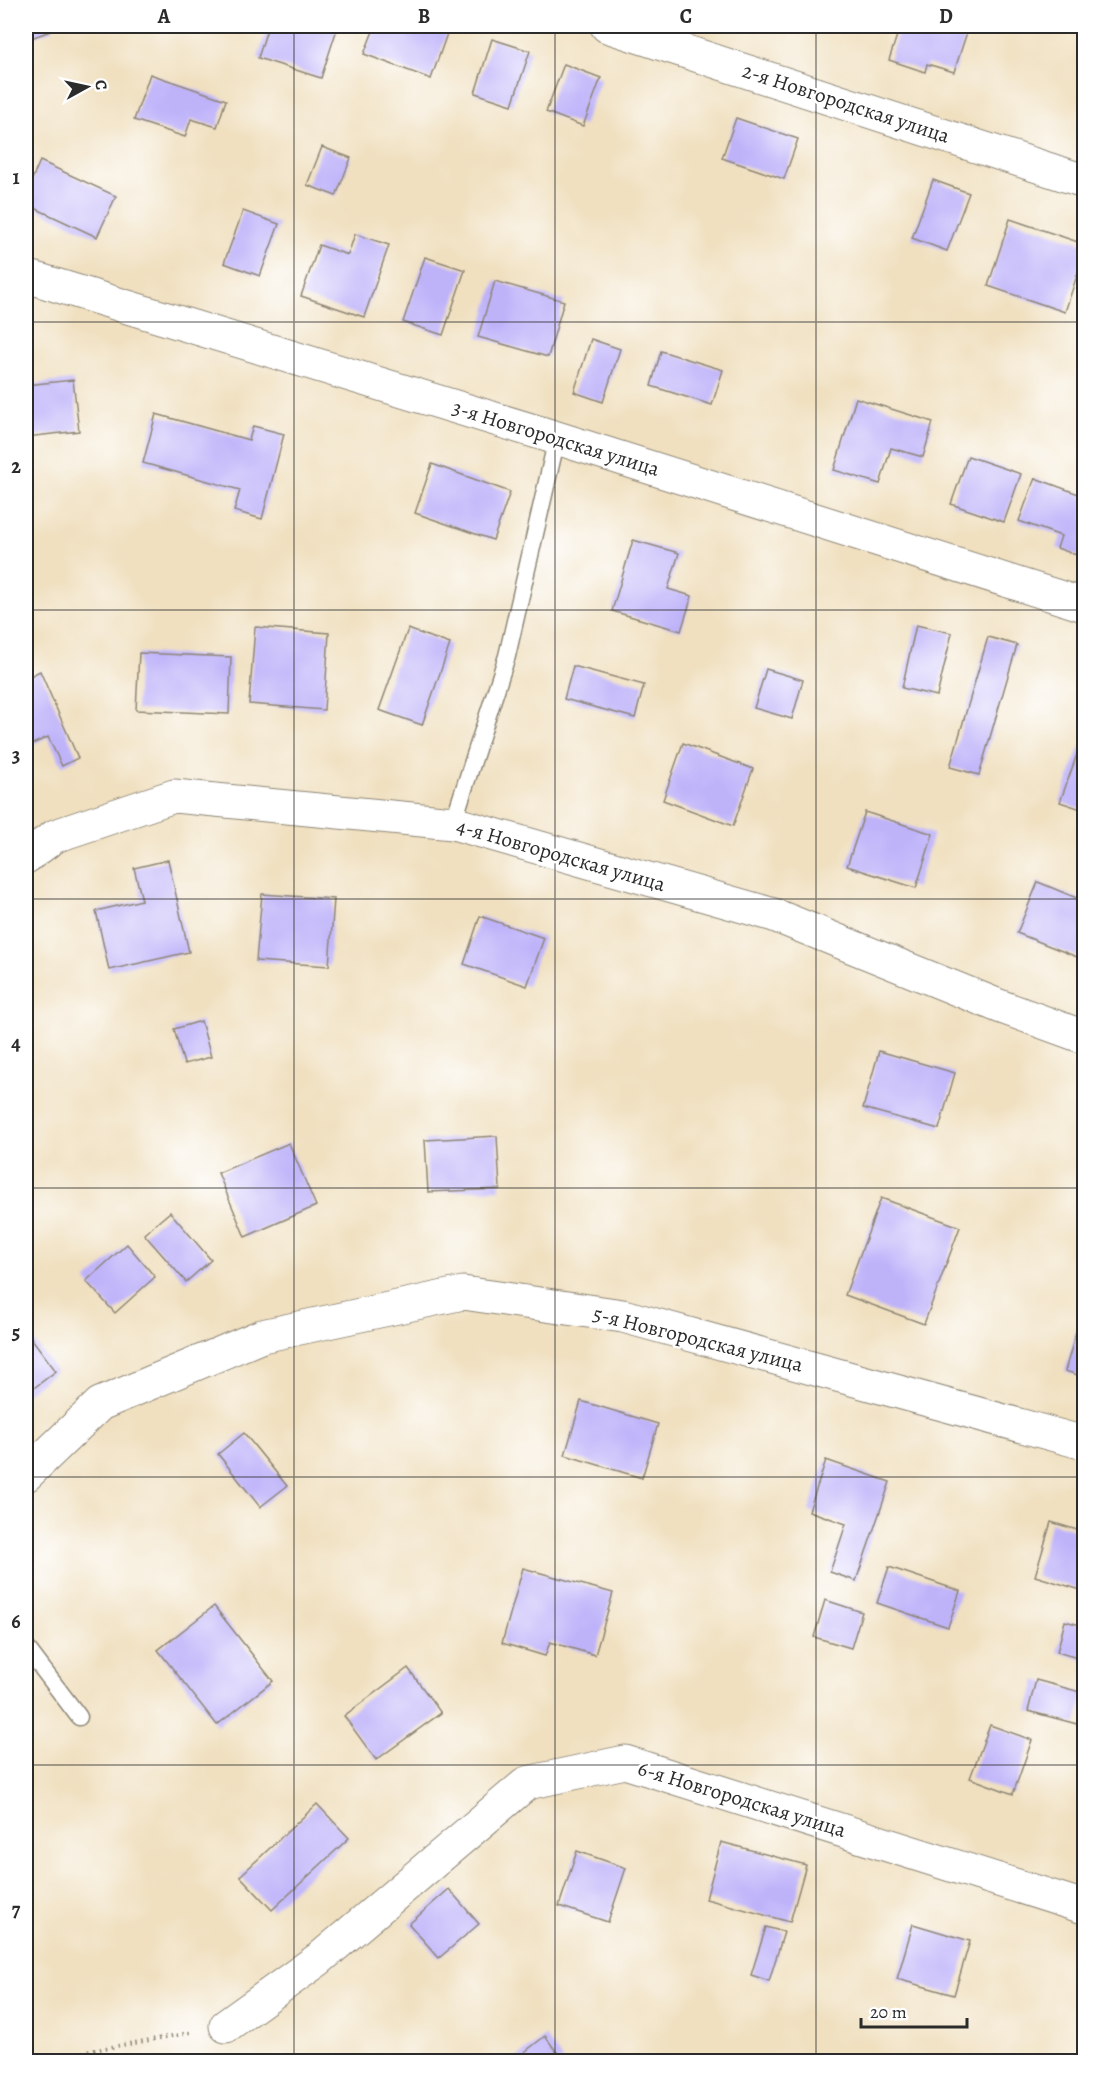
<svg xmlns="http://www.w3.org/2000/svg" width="1110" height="2087" font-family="Alegreya,serif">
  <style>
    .building { fill: #beb2f9 }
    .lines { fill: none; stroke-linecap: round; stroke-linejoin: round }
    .lane-casing { stroke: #8e8676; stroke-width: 19 }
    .street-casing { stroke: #8e8676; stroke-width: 35 }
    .path { stroke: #8e8676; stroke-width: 4; stroke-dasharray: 1.5 4.5; stroke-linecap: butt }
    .lane { stroke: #fff; stroke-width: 16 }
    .street { stroke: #fff; stroke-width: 33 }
    .grid { fill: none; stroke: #2b2b2b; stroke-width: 1.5; stroke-opacity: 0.55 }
    .labels { text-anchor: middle; stroke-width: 5; stroke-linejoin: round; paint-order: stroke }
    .street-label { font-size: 21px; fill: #2b2b2b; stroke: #fff }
    .neatline { fill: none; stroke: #2b2b2b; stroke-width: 2 }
    .grid-label { font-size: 20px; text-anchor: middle; font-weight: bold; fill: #2b2b2b }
  </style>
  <rect width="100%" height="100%" fill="#fff"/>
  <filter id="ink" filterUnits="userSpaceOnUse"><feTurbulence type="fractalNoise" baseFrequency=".0167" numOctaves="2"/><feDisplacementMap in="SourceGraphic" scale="12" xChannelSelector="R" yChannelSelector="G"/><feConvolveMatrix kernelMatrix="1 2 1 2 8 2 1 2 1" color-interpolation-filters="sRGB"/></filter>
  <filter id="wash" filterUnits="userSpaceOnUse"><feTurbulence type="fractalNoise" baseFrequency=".008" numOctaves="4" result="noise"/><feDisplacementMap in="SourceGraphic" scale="24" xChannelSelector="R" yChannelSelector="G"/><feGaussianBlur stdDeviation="1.35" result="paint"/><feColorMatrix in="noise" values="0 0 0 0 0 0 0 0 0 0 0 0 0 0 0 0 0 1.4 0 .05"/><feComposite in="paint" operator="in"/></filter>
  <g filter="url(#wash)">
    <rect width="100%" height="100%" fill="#f0e0c0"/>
    <g id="blocks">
      <g class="building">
        <path d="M 26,26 L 52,26 L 53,30 L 26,40 Z"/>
        <path d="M 268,26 L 338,26 L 321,78 L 258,58 Z"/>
        <path d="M 375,26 L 443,26 L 449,28 L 431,79 L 364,54 Z"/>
        <path d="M 900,26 L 969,26 L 954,72 L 927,64 L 925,72 L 889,60 Z"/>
        <path d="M 492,39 L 530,51 L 512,105 L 475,93 Z"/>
        <path d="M 564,64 L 601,78 L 583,126 L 546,112 Z"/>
        <path d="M 150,74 L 226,100 L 217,127 L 191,119 L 185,137 L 134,120 Z"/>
        <path d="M 736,118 L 798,139 L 784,179 L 722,158 Z"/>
        <path d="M 322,147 L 351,158 L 336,196 L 307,185 Z"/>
        <path d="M 40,161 L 116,196 L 97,237 L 26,204 L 26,193 Z"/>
        <path d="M 933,180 L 969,193 L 947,251 L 912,238 Z"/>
        <path d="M 243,211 L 279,224 L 260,276 L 224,263 Z"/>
        <path d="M 1010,219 L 1084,244 L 1084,254 L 1065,312 L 988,286 Z"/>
        <path d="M 355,234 L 389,245 L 364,317 L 301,296 L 319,245 L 348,255 Z"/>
        <path d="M 425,257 L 465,270 L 443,335 L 403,322 Z"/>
        <path d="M 495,281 L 564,301 L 548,357 L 478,337 Z"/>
        <path d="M 591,339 L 620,349 L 603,402 L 574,392 Z"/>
        <path d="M 661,351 L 723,370 L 712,405 L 651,386 Z"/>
        <path d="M 73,380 L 79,431 L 26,437 L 26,385 Z"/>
        <path d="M 856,398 L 933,422 L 923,457 L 891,448 L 880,484 L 834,470 Z"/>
        <path d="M 156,414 L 249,440 L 253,426 L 284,434 L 262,519 L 234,511 L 240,490 L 143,463 Z"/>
        <path d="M 968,456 L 1021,474 L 1004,522 L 951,504 Z"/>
        <path d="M 432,464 L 510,492 L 493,540 L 415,513 Z"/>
        <path d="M 1035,478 L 1084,496 L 1084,550 L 1082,557 L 1057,548 L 1061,536 L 1019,521 Z"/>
        <path d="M 633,540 L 679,553 L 668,589 L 692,596 L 681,631 L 612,611 Z"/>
        <path d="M 916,625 L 952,633 L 937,696 L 902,688 Z"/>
        <path d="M 255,627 L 329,633 L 324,710 L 249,704 Z"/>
        <path d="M 408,629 L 450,644 L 422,725 L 379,710 Z"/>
        <path d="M 988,637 L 1017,645 L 979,775 L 950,767 Z"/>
        <path d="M 139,653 L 231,657 L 229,714 L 136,710 Z"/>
        <path d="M 573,666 L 644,685 L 635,718 L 564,699 Z"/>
        <path d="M 766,669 L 803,680 L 792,719 L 754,708 Z"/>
        <path d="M 40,671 L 78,758 L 62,766 L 48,737 L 26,747 L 26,678 Z"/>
        <path d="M 683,743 L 753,769 L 733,826 L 663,800 Z"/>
        <path d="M 1080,746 L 1084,747 L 1084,810 L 1060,802 Z"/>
        <path d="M 865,812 L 933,834 L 916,888 L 847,866 Z"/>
        <path d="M 168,860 L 189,952 L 109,970 L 96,911 L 142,900 L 134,868 Z"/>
        <path d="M 1038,882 L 1084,901 L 1084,938 L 1077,957 L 1017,933 Z"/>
        <path d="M 262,894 L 334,899 L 329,966 L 256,961 Z"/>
        <path d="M 480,916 L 544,938 L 527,986 L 464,964 Z"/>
        <path d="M 201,1021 L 211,1057 L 184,1064 L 174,1029 Z"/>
        <path d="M 879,1051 L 955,1073 L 939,1129 L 863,1108 Z"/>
        <path d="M 497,1136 L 500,1189 L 428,1192 L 425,1140 Z"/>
        <path d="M 289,1143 L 316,1206 L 245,1237 L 218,1173 Z"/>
        <path d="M 881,1198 L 960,1227 L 924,1324 L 845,1295 Z"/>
        <path d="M 170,1212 L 211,1260 L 186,1282 L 144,1234 Z"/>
        <path d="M 127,1244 L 155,1277 L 115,1313 L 86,1281 Z"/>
        <path d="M 1082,1311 L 1084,1312 L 1084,1377 L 1065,1371 Z"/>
        <path d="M 26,1331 L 56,1371 L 26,1394 Z"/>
        <path d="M 581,1401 L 658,1424 L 642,1478 L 565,1455 Z"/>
        <path d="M 244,1433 L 287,1486 L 260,1507 L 218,1454 Z"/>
        <path d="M 826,1460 L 890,1482 L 856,1581 L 830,1572 L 846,1524 L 809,1511 Z"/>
        <path d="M 1051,1522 L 1084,1532 L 1084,1591 L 1035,1576 Z"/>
        <path d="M 889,1567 L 960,1591 L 948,1627 L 877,1603 Z"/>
        <path d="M 523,1568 L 613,1593 L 595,1655 L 550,1642 L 545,1656 L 502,1643 Z"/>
        <path d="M 825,1600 L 862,1612 L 851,1648 L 814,1637 Z"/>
        <path d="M 214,1606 L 273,1681 L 217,1725 L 158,1650 Z"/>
        <path d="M 1065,1621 L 1084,1626 L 1084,1660 L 1057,1652 Z"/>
        <path d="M 408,1668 L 441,1713 L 376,1760 L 344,1716 Z"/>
        <path d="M 1036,1680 L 1084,1693 L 1077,1724 L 1028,1711 Z"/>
        <path d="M 990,1725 L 1032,1740 L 1013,1794 L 970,1778 Z"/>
        <path d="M 317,1804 L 349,1838 L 272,1910 L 240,1876 Z"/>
        <path d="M 721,1842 L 806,1865 L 790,1922 L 706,1899 Z"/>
        <path d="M 577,1851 L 626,1868 L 608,1922 L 559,1906 Z"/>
        <path d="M 449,1889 L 479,1924 L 439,1958 L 409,1924 Z"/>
        <path d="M 913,1924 L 970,1941 L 954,1995 L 897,1979 Z"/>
        <path d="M 766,1927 L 784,1932 L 769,1981 L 751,1975 Z"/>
        <path d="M 545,2036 L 564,2062 L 512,2062 Z"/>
      </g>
    </g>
  </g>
  <g filter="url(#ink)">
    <use href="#blocks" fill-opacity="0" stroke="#8e8676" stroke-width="1.5"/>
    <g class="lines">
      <defs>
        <g id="lane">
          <path d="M 453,823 L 507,656 L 557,438"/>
          <path d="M 26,1647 L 79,1717"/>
        </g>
        <g id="street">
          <path d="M 607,26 L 1084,181"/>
          <path d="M 26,276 L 557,438 L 1084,605"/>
          <path d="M 26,857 L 55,836 L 174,796 L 453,823 L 774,915 L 999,1006 L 1084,1037"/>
          <path d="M 26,1475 L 100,1404 L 262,1336 L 463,1293 L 623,1316 L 1084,1443"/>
          <path d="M 226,2026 L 319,1959 L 527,1783 L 625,1762 L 1084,1907"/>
        </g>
      </defs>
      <use href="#lane" class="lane-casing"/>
      <use href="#street" class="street-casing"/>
      <path class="path" d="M 29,2062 L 194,2032"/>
      <use href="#lane" class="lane"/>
      <use href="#street" class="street"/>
    </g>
  </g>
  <path class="grid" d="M 294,26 L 294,2062M 555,26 L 555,2062M 816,26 L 816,2062M 26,322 L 1084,322M 26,610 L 1084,610M 26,899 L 1084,899M 26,1188 L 1084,1188M 26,1477 L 1084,1477M 26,1765 L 1084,1765"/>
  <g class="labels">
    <g class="street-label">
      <text transform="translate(846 103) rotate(18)" y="7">2-я Новгородская улица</text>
      <text transform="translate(556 438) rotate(17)" y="7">3-я Новгородская улица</text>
      <text transform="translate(561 855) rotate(16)" y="7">4-я Новгородская улица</text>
      <text transform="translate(698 1339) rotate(14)" y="7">5-я Новгородская улица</text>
      <text transform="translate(742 1799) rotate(17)" y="7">6-я Новгородская улица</text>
    </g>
  </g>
  <rect width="1110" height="2087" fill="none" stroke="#fff" stroke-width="66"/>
  <g transform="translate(87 87) rotate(82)" stroke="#ffffff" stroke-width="4.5" paint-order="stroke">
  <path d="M0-4.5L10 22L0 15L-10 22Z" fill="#2b2b2b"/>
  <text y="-9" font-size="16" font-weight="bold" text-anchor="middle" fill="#2b2b2b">С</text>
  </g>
  <path d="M861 2018v9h106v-9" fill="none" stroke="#2b2b2b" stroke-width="3"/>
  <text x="870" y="2018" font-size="18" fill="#2b2b2b" stroke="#ffffff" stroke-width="4.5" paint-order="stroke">20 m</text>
  <rect x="33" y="33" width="1044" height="2021" class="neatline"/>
  <g class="grid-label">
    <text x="164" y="23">A</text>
    <text x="424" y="23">B</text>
    <text x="686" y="23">C</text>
    <text x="946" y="23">D</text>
    <text x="16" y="184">1</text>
    <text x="16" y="473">2</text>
    <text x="16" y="762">3</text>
    <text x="16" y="1050">4</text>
    <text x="16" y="1339">5</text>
    <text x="16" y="1628">6</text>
    <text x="16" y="1916">7</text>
  </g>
</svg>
